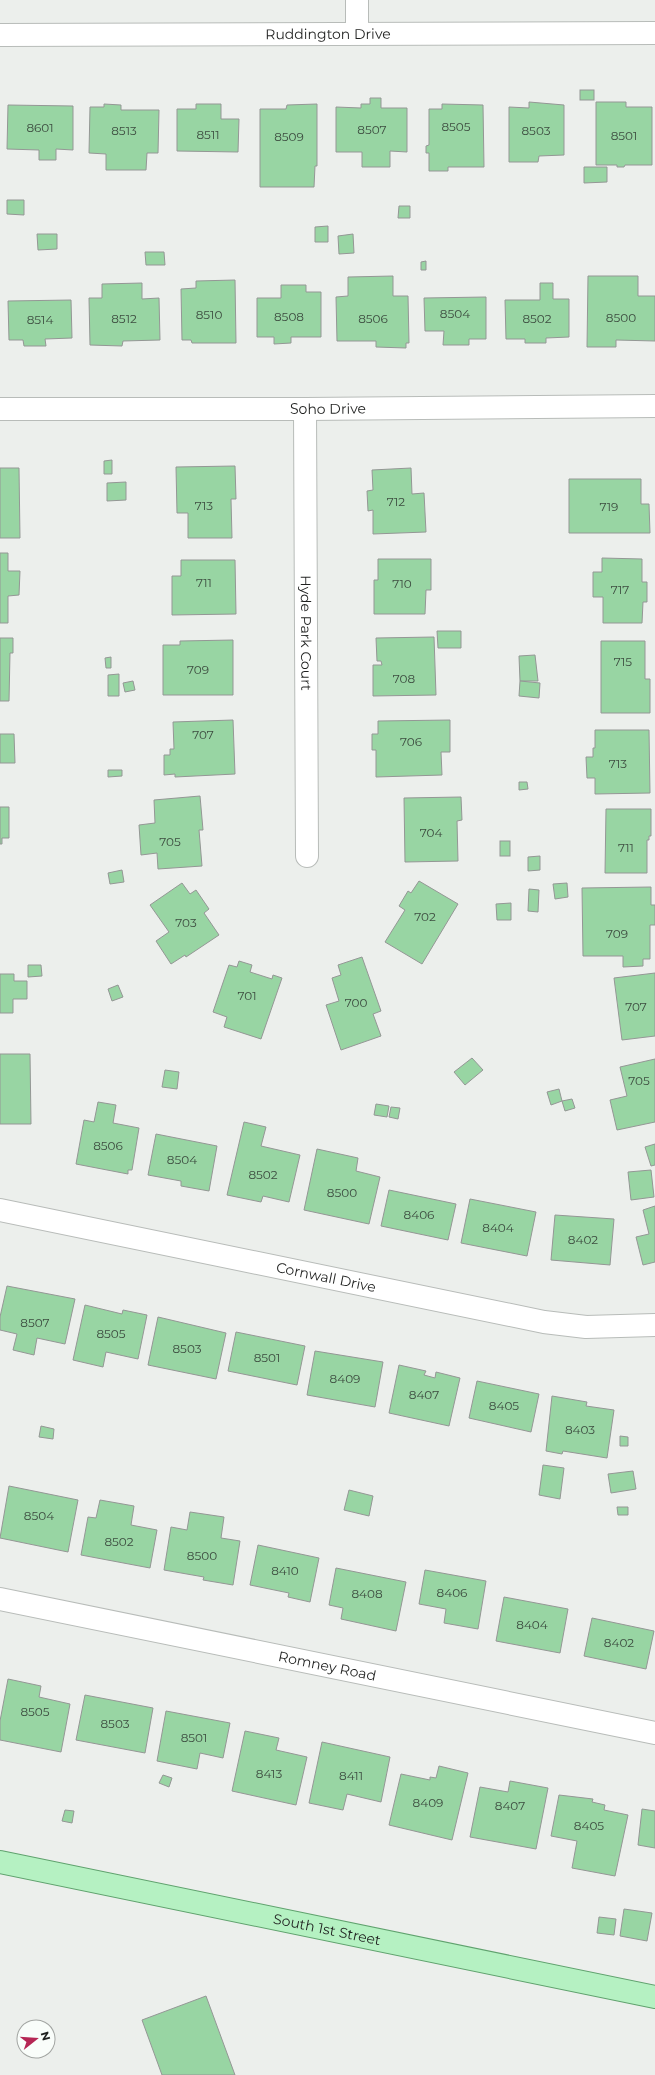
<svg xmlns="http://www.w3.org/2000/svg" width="655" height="2075" font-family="Montserrat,sans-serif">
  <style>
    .building { fill: #98d5a3; stroke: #949795 }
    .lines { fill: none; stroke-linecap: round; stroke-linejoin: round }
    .minor-casing { stroke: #b8bcb9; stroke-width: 24 }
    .major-casing { stroke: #60a26e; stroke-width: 24 }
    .minor { stroke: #fff; stroke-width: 22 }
    .major { stroke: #b5f1c2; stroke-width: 22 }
    .labels { text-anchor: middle; stroke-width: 3; stroke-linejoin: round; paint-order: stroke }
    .number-label { font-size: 12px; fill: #3d4d40 }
    .street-label { font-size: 14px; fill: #1f201f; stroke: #f9fdfa }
  </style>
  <rect width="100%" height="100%" fill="#ecefec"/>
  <g class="building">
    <rect x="580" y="90" width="14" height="10"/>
    <path d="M 370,98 L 381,98 L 381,108 L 407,108 L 407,152 L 390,151 L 390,167 L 362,167 L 362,152 L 336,152 L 336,107 L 361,108 L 361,104 L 370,104 Z"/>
    <path d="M 529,102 L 564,105 L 564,155 L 539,156 L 538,162 L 509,162 L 509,107 L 529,108 Z"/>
    <path d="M 596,102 L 626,102 L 626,107 L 652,107 L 652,165 L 625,165 L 624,167 L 617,167 L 617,165 L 596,165 Z"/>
    <path d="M 104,104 L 121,105 L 121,110 L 159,110 L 158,153 L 147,153 L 146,170 L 106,170 L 106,154 L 89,153 L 90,107 L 104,107 Z"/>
    <path d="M 196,104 L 221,104 L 221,119 L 239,119 L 238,152 L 177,151 L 177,109 L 196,109 Z"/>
    <path d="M 317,104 L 317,166 L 315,166 L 314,187 L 260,187 L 260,109 L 286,109 L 287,105 Z"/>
    <path d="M 442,104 L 483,105 L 484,167 L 448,167 L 448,171 L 429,171 L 429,153 L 426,153 L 426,146 L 429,145 L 429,109 L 442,109 Z"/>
    <path d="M 8,105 L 73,106 L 73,150 L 56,149 L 56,160 L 39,160 L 39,150 L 7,149 Z"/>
    <path d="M 584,167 L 607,167 L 607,182 L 584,183 Z"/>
    <path d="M 7,200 L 24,200 L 24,215 L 7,214 Z"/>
    <path d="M 399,206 L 410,206 L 410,218 L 398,218 Z"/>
    <path d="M 328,226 L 328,242 L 315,242 L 315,227 Z"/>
    <path d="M 37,234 L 57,234 L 57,249 L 38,250 Z"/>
    <path d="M 353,234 L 354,253 L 339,254 L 338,236 Z"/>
    <path d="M 145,252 L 164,252 L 165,265 L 146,265 Z"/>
    <path d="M 426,261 L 426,270 L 421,270 L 421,262 Z"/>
    <path d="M 393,276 L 393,296 L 408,296 L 409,343 L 406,343 L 406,348 L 376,347 L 376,341 L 337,341 L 336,297 L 348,296 L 348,277 Z"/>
    <path d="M 588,276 L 638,276 L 638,296 L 655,296 L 655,341 L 616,340 L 616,347 L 587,347 Z"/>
    <path d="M 235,280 L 236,343 L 192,343 L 191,340 L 182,340 L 181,289 L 196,288 L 196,281 Z"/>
    <path d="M 142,283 L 142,299 L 159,298 L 160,340 L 123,341 L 122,346 L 90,345 L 89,298 L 102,298 L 102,284 Z"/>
    <path d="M 540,283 L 553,283 L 553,299 L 569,299 L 569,337 L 546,338 L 546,343 L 525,343 L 525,339 L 506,339 L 505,300 L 540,300 Z"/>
    <path d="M 281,285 L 306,285 L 306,292 L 321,292 L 321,337 L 291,337 L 291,343 L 274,344 L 274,337 L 257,337 L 257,298 L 281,298 Z"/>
    <path d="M 486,297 L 486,339 L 469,339 L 469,345 L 443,345 L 444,331 L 425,331 L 424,298 Z"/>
    <path d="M 71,300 L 72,338 L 45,339 L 46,346 L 24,346 L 23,340 L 9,340 L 8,301 Z"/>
    <path d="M 112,460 L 112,474 L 104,474 L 104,461 Z"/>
    <path d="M 235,466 L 236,499 L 231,499 L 232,538 L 188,538 L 188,513 L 177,513 L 176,467 Z"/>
    <path d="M 0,468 L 19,468 L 20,538 L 0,538 Z"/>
    <path d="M 411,468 L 412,494 L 424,493 L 426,532 L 373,534 L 373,510 L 368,511 L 367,491 L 373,490 L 372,470 Z"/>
    <path d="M 569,479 L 641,479 L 641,504 L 649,504 L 650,533 L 569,533 Z"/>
    <path d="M 126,482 L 126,500 L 107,501 L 107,483 Z"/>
    <path d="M 0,553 L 8,553 L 8,571 L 20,571 L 19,595 L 8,596 L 8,623 L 0,623 Z"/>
    <path d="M 602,558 L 642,559 L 642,582 L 647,582 L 647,602 L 643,602 L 642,623 L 603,623 L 603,597 L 593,597 L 593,572 L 602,572 Z"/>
    <path d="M 378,559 L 431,559 L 431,590 L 426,590 L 425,614 L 374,614 L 374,580 L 378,580 Z"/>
    <path d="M 181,560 L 235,560 L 236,614 L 172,615 L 172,576 L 181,576 Z"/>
    <path d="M 437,631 L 461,631 L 461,648 L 438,648 Z"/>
    <path d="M 434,637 L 436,695 L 373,696 L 373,665 L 382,665 L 381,661 L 377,661 L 376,638 Z"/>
    <path d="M 0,638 L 13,638 L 13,653 L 10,653 L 9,701 L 0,701 Z"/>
    <path d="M 233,640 L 233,695 L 163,695 L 163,645 L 180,645 L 180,641 Z"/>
    <path d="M 601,641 L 645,641 L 645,679 L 650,679 L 650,713 L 601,713 Z"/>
    <path d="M 535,655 L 538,681 L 520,681 L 519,656 Z"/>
    <path d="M 111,657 L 111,668 L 106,668 L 105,658 Z"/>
    <path d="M 119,674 L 119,696 L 108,696 L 108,675 Z"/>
    <path d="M 133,681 L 135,690 L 125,692 L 123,683 Z"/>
    <path d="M 520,681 L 540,683 L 539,698 L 519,696 Z"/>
    <path d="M 233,720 L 235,774 L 175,777 L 175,774 L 164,775 L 164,755 L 170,755 L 170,749 L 174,749 L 173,722 Z"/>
    <path d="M 450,720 L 450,752 L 441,752 L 442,775 L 376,777 L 376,750 L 372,750 L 372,734 L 378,734 L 378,721 Z"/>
    <path d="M 595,730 L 649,730 L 650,793 L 595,794 L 595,778 L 587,778 L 586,757 L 593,757 L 593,748 L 595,748 Z"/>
    <path d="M 0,734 L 14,734 L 15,763 L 0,763 Z"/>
    <path d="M 108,770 L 122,770 L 122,776 L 108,777 Z"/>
    <path d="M 519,782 L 527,782 L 528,789 L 519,790 Z"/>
    <path d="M 200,796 L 203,830 L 199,830 L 202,866 L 158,869 L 157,853 L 141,855 L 139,825 L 155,823 L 154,800 Z"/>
    <path d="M 461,797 L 462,820 L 457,821 L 458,861 L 405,862 L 404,798 Z"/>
    <path d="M 0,807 L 9,807 L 9,838 L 2,838 L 2,844 L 0,844 Z"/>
    <path d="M 606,809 L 651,809 L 651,836 L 649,836 L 649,840 L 647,840 L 647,873 L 605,873 Z"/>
    <rect x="500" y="841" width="10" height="15"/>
    <path d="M 540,856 L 540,870 L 528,871 L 528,857 Z"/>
    <path d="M 122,870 L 124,882 L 110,884 L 108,873 Z"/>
    <path d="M 419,881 L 458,904 L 422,964 L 385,942 L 405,910 L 399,906 L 408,891 L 411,893 Z"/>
    <path d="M 182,883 L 190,894 L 196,890 L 209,909 L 204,913 L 219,935 L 186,957 L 185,955 L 171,964 L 156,941 L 169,932 L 150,905 Z"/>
    <path d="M 567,883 L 568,897 L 555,899 L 553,884 Z"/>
    <path d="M 651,887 L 651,905 L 655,905 L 655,925 L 650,925 L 650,959 L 643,959 L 643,966 L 623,967 L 623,956 L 583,956 L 582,888 Z"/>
    <path d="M 529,889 L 539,890 L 538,912 L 528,911 Z"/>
    <path d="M 511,903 L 511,920 L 497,920 L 496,904 Z"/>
    <path d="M 362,957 L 381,1011 L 373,1014 L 381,1036 L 341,1050 L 326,1005 L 339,1001 L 332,978 L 341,975 L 338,965 Z"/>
    <path d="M 239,961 L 252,965 L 250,972 L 272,979 L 273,975 L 282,978 L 261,1039 L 224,1027 L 227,1017 L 213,1012 L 229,965 L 237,967 Z"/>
    <path d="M 28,965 L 41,965 L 42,976 L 28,977 Z"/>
    <path d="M 655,973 L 655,1036 L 622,1040 L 614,978 Z"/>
    <path d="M 0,974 L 14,974 L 14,981 L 27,981 L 27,999 L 13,999 L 13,1013 L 0,1013 Z"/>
    <path d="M 118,985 L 123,997 L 112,1001 L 108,989 Z"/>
    <path d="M 0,1054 L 30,1054 L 31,1124 L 0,1124 Z"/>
    <path d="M 472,1058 L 483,1070 L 465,1085 L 454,1072 Z"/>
    <path d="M 655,1059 L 655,1122 L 617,1130 L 610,1100 L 627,1096 L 620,1067 Z"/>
    <path d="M 165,1070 L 179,1072 L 177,1089 L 162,1087 Z"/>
    <path d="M 559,1089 L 562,1101 L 551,1105 L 547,1092 Z"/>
    <path d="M 572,1099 L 575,1108 L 565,1111 L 562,1101 Z"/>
    <path d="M 98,1102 L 116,1105 L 113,1123 L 139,1128 L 132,1170 L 128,1170 L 128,1174 L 76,1164 L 84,1120 L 94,1122 Z"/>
    <path d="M 376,1104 L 389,1106 L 387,1117 L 374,1115 Z"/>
    <path d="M 391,1107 L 400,1108 L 398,1119 L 389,1117 Z"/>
    <path d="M 244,1122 L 266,1127 L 261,1146 L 300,1155 L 289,1202 L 263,1196 L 261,1202 L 227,1195 Z"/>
    <path d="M 156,1134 L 217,1146 L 209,1191 L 181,1186 L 181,1181 L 148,1175 Z"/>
    <path d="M 655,1144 L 655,1165 L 651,1166 L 645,1147 Z"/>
    <path d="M 317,1149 L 358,1158 L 356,1171 L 380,1177 L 369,1224 L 304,1210 Z"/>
    <path d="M 651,1170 L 654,1197 L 631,1200 L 628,1172 Z"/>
    <path d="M 389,1190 L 456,1204 L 448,1240 L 381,1226 Z"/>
    <path d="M 470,1199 L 536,1212 L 527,1256 L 461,1243 Z"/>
    <path d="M 655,1206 L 655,1262 L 643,1265 L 636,1237 L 649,1234 L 643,1210 Z"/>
    <path d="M 555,1215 L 614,1219 L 610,1265 L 551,1260 Z"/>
    <path d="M 7,1286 L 75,1299 L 65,1344 L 37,1338 L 34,1355 L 13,1350 L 17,1334 L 0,1330 L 0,1317 Z"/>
    <path d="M 85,1305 L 122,1314 L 123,1310 L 147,1315 L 138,1359 L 106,1352 L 103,1367 L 73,1360 Z"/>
    <path d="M 158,1317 L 226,1333 L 216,1379 L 148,1365 Z"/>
    <path d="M 236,1332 L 305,1346 L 297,1385 L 228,1371 Z"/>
    <path d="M 315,1351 L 383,1362 L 375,1407 L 307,1395 Z"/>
    <path d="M 399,1365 L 426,1371 L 424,1375 L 435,1378 L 436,1372 L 460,1378 L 449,1426 L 389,1413 Z"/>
    <path d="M 477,1381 L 539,1394 L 531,1432 L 469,1418 Z"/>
    <path d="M 552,1396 L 587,1402 L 586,1406 L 614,1410 L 607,1458 L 563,1451 L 562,1454 L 546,1451 Z"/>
    <path d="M 41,1426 L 54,1429 L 53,1439 L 39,1437 Z"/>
    <path d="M 620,1436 L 628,1437 L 628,1446 L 620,1446 Z"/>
    <path d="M 543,1465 L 564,1468 L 560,1499 L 539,1495 Z"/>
    <path d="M 633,1471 L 636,1489 L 611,1493 L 608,1474 Z"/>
    <path d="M 9,1486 L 78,1500 L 68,1552 L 0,1538 Z"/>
    <path d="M 349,1490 L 373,1496 L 369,1516 L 344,1510 Z"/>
    <path d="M 100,1500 L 134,1506 L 131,1525 L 157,1530 L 150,1568 L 81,1555 L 88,1517 L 96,1518 Z"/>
    <path d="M 617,1507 L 628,1507 L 628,1515 L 618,1515 Z"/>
    <path d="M 190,1512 L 224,1517 L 221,1538 L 240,1541 L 233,1585 L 203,1580 L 204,1577 L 164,1570 L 171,1527 L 187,1530 Z"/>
    <path d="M 258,1545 L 319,1558 L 310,1602 L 288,1597 L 289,1593 L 250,1585 Z"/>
    <path d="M 336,1568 L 406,1582 L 396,1631 L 341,1619 L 343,1608 L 329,1605 Z"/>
    <path d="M 425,1570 L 486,1581 L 478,1629 L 444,1623 L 446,1609 L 419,1604 Z"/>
    <path d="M 504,1597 L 568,1609 L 560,1653 L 496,1641 Z"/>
    <path d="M 592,1618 L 654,1631 L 646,1669 L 584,1656 Z"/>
    <path d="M 8,1679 L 41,1686 L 39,1697 L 70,1704 L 61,1752 L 0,1740 L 0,1721 Z"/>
    <path d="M 85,1695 L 153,1708 L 145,1753 L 76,1740 Z"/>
    <path d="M 166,1711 L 230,1723 L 223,1758 L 200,1753 L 197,1769 L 157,1761 Z"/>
    <path d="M 245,1731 L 279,1738 L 276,1750 L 307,1757 L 296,1805 L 232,1791 Z"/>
    <path d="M 322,1742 L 390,1757 L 381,1802 L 347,1794 L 343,1810 L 309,1803 Z"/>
    <path d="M 439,1766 L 468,1773 L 452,1840 L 389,1825 L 401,1774 L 430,1780 L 430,1777 L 436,1778 Z"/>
    <path d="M 163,1775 L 172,1778 L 169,1787 L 159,1783 Z"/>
    <path d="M 510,1781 L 548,1788 L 536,1849 L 470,1837 L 480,1787 L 508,1792 Z"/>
    <path d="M 559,1795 L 593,1799 L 592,1802 L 605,1805 L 604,1810 L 628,1815 L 615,1876 L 572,1868 L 577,1841 L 551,1836 Z"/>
    <path d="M 642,1809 L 655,1811 L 655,1848 L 638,1845 Z"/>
    <path d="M 65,1810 L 74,1811 L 72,1823 L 62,1821 Z"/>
    <path d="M 624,1909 L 652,1913 L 647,1941 L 620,1936 Z"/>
    <path d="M 599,1917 L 616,1919 L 614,1935 L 597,1933 Z"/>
    <path d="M 206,1996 L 235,2075 L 162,2075 L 142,2020 Z"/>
  </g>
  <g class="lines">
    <defs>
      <g id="minor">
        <path d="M 357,0 L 357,33"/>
        <path id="s1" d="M 0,35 L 655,33"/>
        <path id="s2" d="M 0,409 L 305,409 L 655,406"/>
        <path id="s3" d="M 305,409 L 307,856"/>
        <path id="s4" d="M 0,1210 L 544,1322 L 586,1327 L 655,1325"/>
        <path id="s5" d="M 0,1599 L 655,1733"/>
      </g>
      <g id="major">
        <path id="s6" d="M 0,1862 L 655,1997"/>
      </g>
    </defs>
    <use href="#minor" class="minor-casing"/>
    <use href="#major" class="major-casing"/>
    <use href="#minor" class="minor"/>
    <use href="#major" class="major"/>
  </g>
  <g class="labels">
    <g class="number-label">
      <text x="456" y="131">8505</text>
      <text x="40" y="132">8601</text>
      <text x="372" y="134">8507</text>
      <text x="124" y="135">8513</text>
      <text x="536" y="135">8503</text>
      <text x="208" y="139">8511</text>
      <text x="624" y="140">8501</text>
      <text x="289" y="141">8509</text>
      <text x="455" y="318">8504</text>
      <text x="209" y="319">8510</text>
      <text x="289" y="321">8508</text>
      <text x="621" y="322">8500</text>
      <text x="124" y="323">8512</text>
      <text x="373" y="323">8506</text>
      <text x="537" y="323">8502</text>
      <text x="40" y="324">8514</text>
      <text x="396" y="506">712</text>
      <text x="204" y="510">713</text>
      <text x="609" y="511">719</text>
      <text x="204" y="587">711</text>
      <text x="402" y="588">710</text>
      <text x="620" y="594">717</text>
      <text x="623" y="666">715</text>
      <text x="198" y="674">709</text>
      <text x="404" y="683">708</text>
      <text x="203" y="739">707</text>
      <text x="411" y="746">706</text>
      <text x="618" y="768">713</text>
      <text x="431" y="837">704</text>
      <text x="170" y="846">705</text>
      <text x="626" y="852">711</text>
      <text x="425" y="921">702</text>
      <text x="186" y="927">703</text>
      <text x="617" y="938">709</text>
      <text x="247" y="1000">701</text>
      <text x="356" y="1007">700</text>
      <text x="636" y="1011">707</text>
      <text x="639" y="1085">705</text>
      <text x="108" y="1150">8506</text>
      <text x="182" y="1164">8504</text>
      <text x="263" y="1179">8502</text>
      <text x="342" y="1197">8500</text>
      <text x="419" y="1219">8406</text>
      <text x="498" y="1232">8404</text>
      <text x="583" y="1244">8402</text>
      <text x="35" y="1327">8507</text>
      <text x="111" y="1338">8505</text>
      <text x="187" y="1353">8503</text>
      <text x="267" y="1362">8501</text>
      <text x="345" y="1383">8409</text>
      <text x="424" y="1399">8407</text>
      <text x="504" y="1410">8405</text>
      <text x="580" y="1434">8403</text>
      <text x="39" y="1520">8504</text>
      <text x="119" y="1546">8502</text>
      <text x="202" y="1560">8500</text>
      <text x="285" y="1575">8410</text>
      <text x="452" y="1597">8406</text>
      <text x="367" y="1598">8408</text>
      <text x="532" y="1629">8404</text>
      <text x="619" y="1647">8402</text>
      <text x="35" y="1716">8505</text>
      <text x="115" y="1728">8503</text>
      <text x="194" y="1742">8501</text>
      <text x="269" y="1778">8413</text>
      <text x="351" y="1780">8411</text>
      <text x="428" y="1807">8409</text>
      <text x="510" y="1810">8407</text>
      <text x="589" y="1830">8405</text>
    </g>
    <g class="street-label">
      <text dy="5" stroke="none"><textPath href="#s1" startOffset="328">Ruddington Drive</textPath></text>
      <text dy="5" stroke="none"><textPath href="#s2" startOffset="328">Soho Drive</textPath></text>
      <text dy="5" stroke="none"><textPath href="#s3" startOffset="224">Hyde Park Court</textPath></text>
      <text dy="5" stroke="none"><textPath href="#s4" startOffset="333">Cornwall Drive</textPath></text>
      <text dy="5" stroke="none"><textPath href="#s5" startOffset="334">Romney Road</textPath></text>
      <text dy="5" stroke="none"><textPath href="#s6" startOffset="334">South 1st Street</textPath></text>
    </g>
  </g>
  <g transform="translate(36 2039) rotate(73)"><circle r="19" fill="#f9fdfa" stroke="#a2a5a2"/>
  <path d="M0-3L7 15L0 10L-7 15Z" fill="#b52654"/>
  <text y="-6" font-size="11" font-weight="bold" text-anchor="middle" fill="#1f201f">N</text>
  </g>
</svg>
